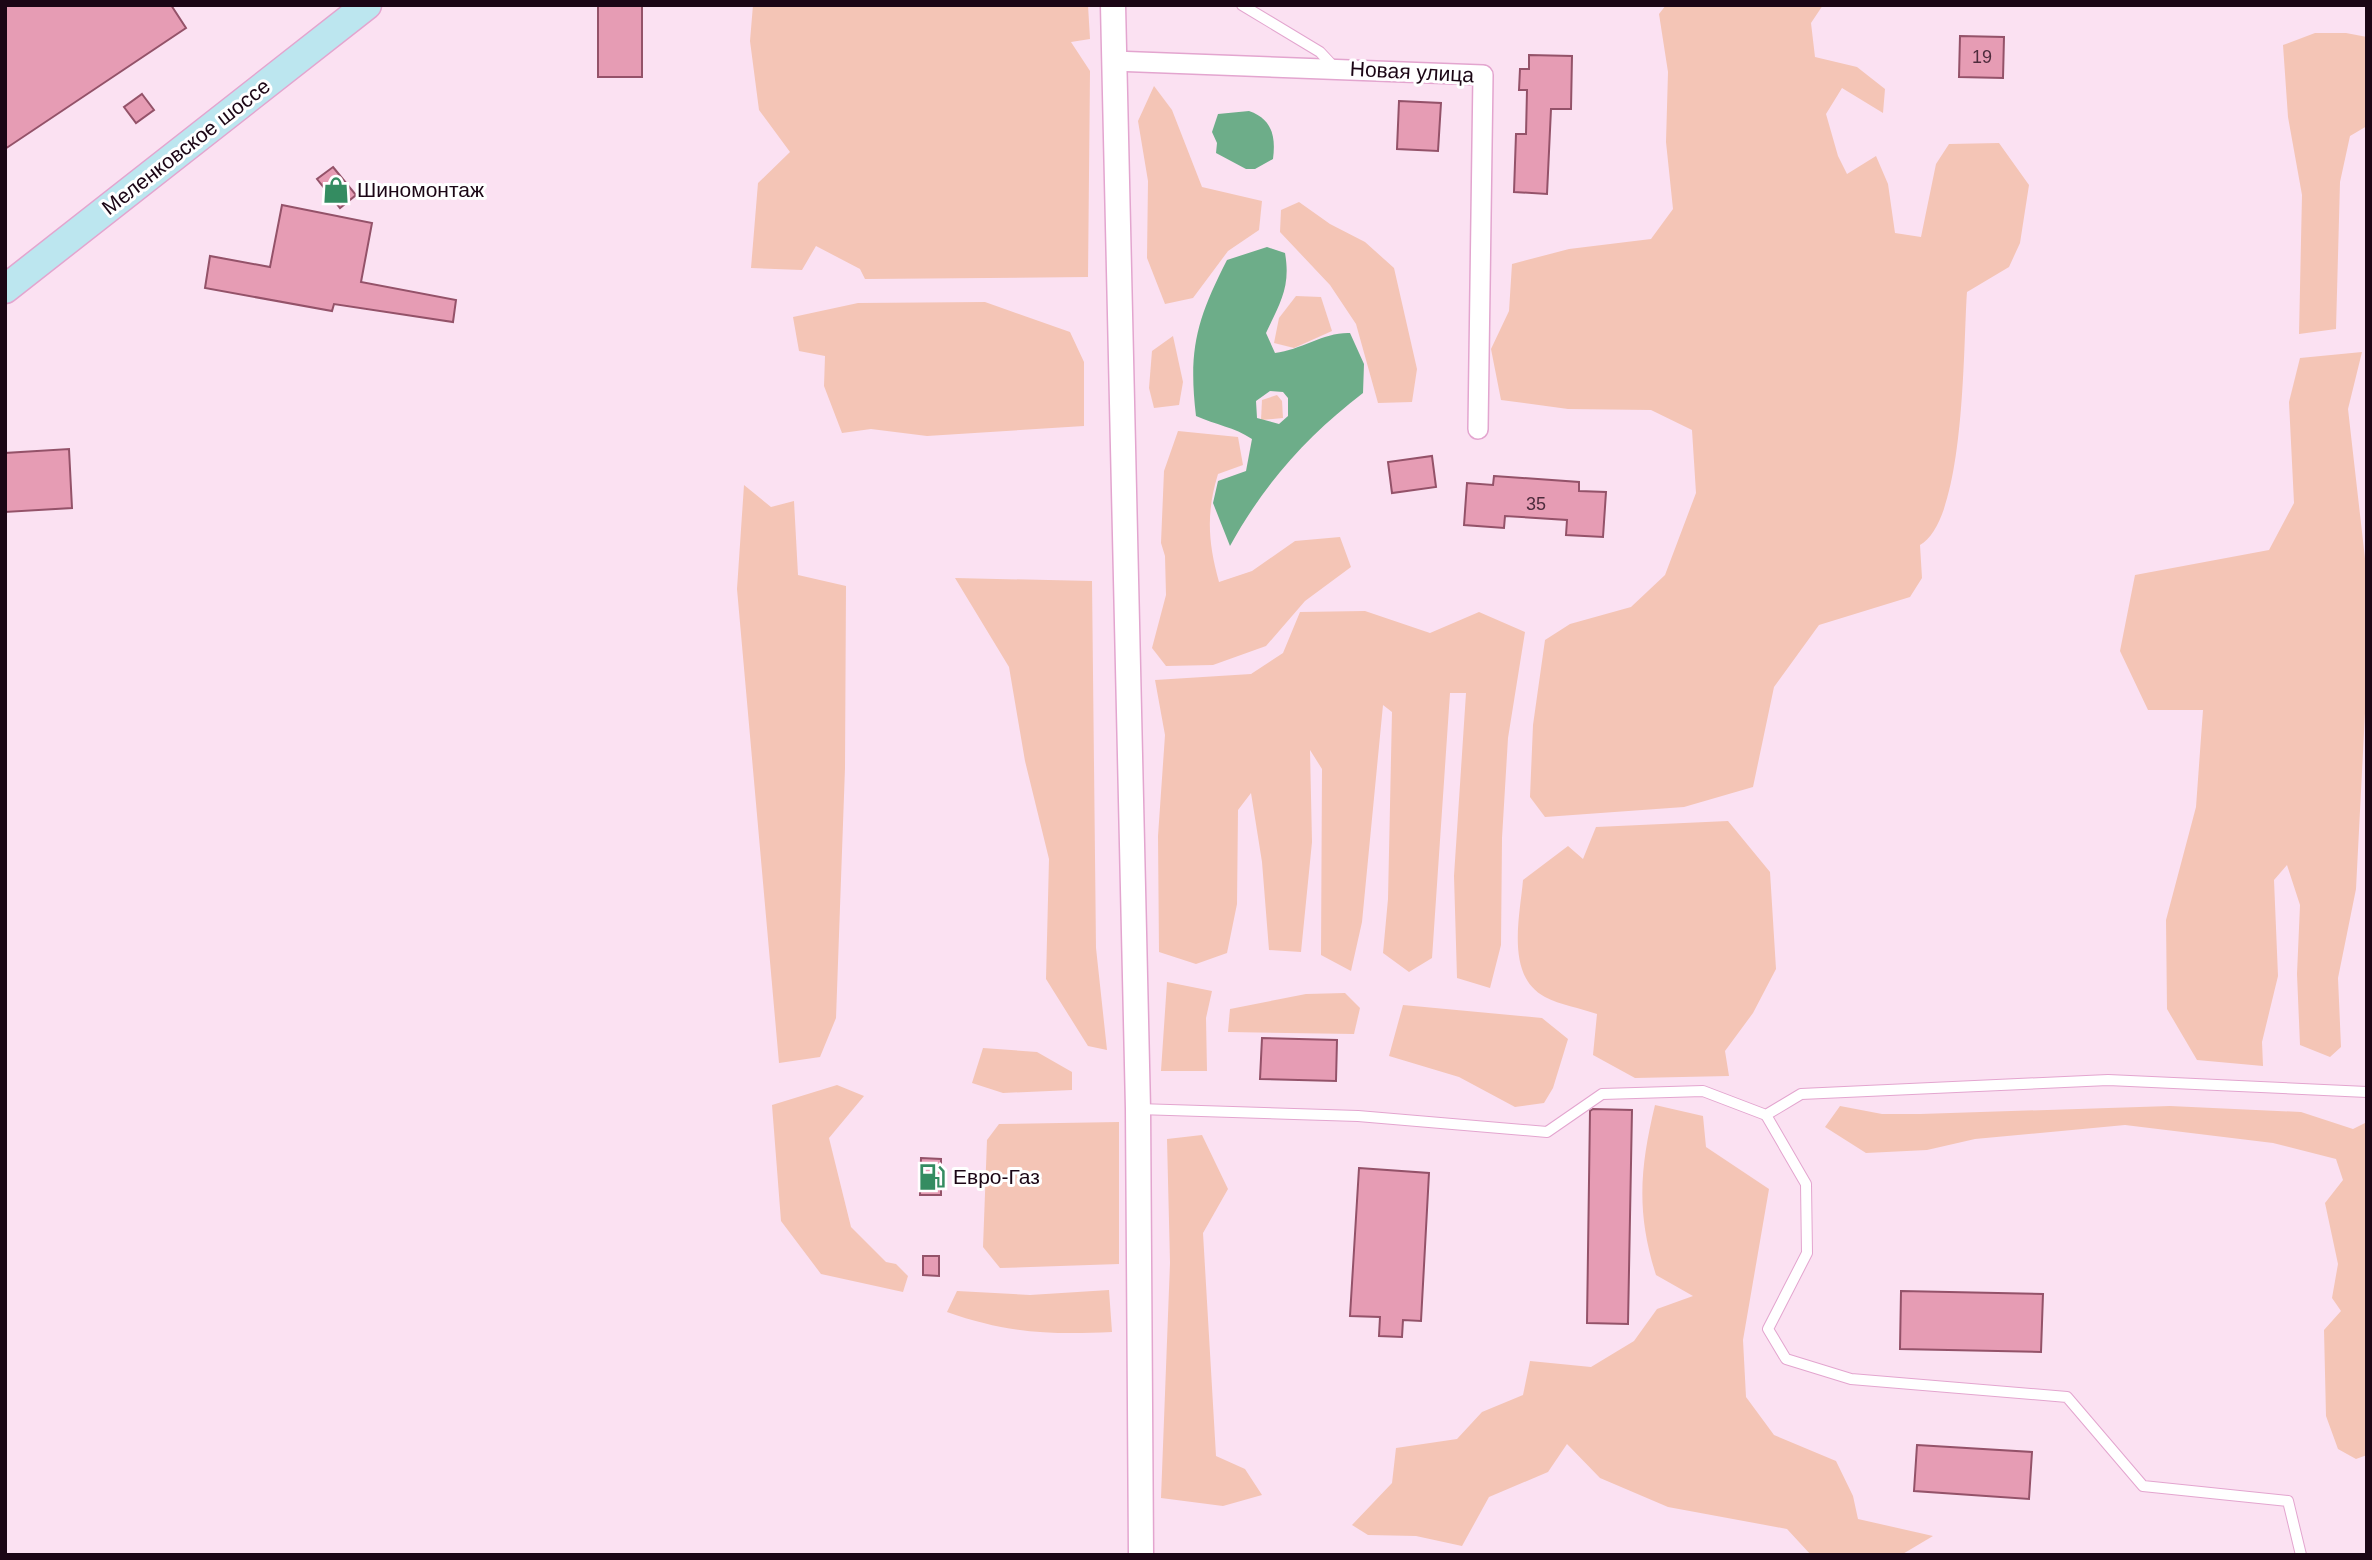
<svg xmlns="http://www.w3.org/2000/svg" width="2372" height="1560" font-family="Arial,sans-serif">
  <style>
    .green { fill: #f4c5b6 }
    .water { fill: #6dad89; fill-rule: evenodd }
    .building { fill: #e69cb4; stroke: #945269; stroke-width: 2 }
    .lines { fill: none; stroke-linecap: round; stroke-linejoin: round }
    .service-casing { stroke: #e3a5cf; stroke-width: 12 }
    .minor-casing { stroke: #e3a5cf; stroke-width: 22 }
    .tertiary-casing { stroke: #e3a5cf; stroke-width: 27 }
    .secondary-casing { stroke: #e3a5cf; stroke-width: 31 }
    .service { stroke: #fff; stroke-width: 10 }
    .minor { stroke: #fff; stroke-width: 19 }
    .tertiary { stroke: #fff; stroke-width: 24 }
    .secondary { stroke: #bce6ef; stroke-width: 28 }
    .labels { text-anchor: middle; stroke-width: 6; stroke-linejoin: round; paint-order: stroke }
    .number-label { font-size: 18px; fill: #4e2c3d }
    .street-label { font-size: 21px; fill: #1b0615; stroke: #fff }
    .poi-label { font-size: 21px; fill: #1b0615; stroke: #fff; text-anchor: start }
  </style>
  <rect width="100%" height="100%" fill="#fbe1f2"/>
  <g class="green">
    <path d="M 753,5 L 1088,5 L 1090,39 L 1071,42 L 1090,71 L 1088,277 L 865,279 L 860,269 L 816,246 L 802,270 L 751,268 L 758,183 L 790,152 L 759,110 L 750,41 Z"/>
    <path d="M 1666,5 L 1823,5 L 1811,23 L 1815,57 L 1857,67 L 1885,89 L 1883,113 L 1842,88 L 1826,114 L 1838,156 L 1847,174 L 1876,156 L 1888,184 L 1895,233 L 1921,237 L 1936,164 L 1949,144 L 1999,143 L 2029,185 L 2020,243 L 2009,267 L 1967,292 C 1963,345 1966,519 1920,545 L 1922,578 L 1910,597 L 1819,625 L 1774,687 L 1753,787 L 1684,807 L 1545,817 L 1530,797 L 1533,725 L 1545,640 L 1570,624 L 1631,607 L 1665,575 L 1696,493 L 1692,430 L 1651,410 L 1568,409 L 1501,400 L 1491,349 L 1509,311 L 1512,264 L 1569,249 L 1651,239 L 1673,209 L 1666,142 L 1668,72 L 1659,14 Z"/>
    <path d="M 2315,33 L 2346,33 L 2367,37 L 2367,126 L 2350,136 L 2340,182 L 2336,329 L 2299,334 L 2302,195 L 2288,117 L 2283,45 Z"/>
    <path d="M 1154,86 L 1172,110 L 1202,187 L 1262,201 L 1259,230 L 1228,251 L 1193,298 L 1165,304 L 1147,258 L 1148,181 L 1138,121 Z"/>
    <path d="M 1299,202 L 1330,224 L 1365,242 L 1394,268 L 1417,369 L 1412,402 L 1378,403 L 1356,324 L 1330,285 L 1280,232 L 1281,210 Z"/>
    <path d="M 1296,296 L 1321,297 L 1332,331 L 1294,348 L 1274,343 L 1279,318 Z"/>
    <path d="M 985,302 L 1070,332 L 1084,362 L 1084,426 L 927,436 L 871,429 L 842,433 L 824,386 L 825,356 L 799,351 L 793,317 L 858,303 Z"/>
    <path d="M 1173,336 L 1183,382 L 1179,405 L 1154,408 L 1149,388 L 1152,351 Z"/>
    <path d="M 2362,352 L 2348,409 L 2367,576 L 2367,674 L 2356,889 L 2338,978 L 2341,1047 L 2330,1057 L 2300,1045 L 2297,974 L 2300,905 L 2287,865 L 2274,880 L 2278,976 L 2262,1042 L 2263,1066 L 2197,1060 L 2167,1009 L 2166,920 L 2196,807 L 2203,710 L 2148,710 L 2120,651 L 2135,575 L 2269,550 L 2294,503 L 2289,402 L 2300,358 Z"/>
    <path d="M 1277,395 L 1282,401 L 1283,418 L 1261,420 L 1262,400 Z"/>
    <path d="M 1178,431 L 1238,437 L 1243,465 L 1218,474 C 1206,513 1208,542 1219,582 L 1252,571 L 1295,541 L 1340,537 L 1351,567 L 1305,601 L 1266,646 L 1213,665 L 1166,666 L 1152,648 L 1166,595 L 1165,556 L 1161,543 L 1164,471 Z"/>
    <path d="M 744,485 L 771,507 L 794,501 L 798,575 L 846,586 L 845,768 L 836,1018 L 820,1057 L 779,1063 L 737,589 Z"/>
    <path d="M 955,578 L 1092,581 L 1096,948 L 1107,1050 L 1088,1046 L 1046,979 L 1049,859 L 1025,761 L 1009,667 Z"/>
    <path d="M 1365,611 L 1430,633 L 1479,612 L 1525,632 L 1508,738 L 1502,838 L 1501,945 L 1490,988 L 1457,978 L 1454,876 L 1466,693 L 1450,693 L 1432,958 L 1409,972 L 1383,953 L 1388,899 L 1392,712 L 1383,705 L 1362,922 L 1351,971 L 1321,955 L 1322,769 L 1310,750 L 1312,842 L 1301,952 L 1269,950 L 1262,862 L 1251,793 L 1238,810 L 1237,904 L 1227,953 L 1196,964 L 1159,952 L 1158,836 L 1165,735 L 1155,680 L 1251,674 L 1283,653 L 1300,612 Z"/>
    <path d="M 1728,821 L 1770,872 L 1776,969 L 1753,1013 L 1725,1051 L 1729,1076 L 1635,1078 L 1593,1055 L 1597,1014 C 1580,1008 1560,1005 1545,997 C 1505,976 1520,916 1523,880 L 1568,846 L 1583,859 L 1596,827 Z"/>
    <path d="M 1167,982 L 1212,991 L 1206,1018 L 1207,1071 L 1161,1071 Z"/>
    <path d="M 1345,993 L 1360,1008 L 1354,1034 L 1228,1032 L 1230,1009 L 1306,994 Z"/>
    <path d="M 1403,1005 L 1542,1018 L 1568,1039 L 1553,1088 L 1544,1103 L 1515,1107 L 1459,1077 L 1389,1056 Z"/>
    <path d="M 983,1048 L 1037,1052 L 1072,1072 L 1072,1090 L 1003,1093 L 972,1083 Z"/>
    <path d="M 837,1085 L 864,1096 L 829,1138 L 851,1227 L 886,1262 L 896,1264 L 908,1276 L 903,1292 L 821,1274 L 781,1221 L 772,1105 Z"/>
    <path d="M 1655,1105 L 1703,1116 L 1706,1147 L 1769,1189 L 1743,1340 L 1746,1397 L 1774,1435 L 1836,1461 L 1853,1496 L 1858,1519 L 1933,1536 L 1901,1555 L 1811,1555 L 1787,1529 L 1668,1507 L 1600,1478 L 1567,1444 L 1548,1472 L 1489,1497 L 1462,1546 L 1416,1536 L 1368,1535 L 1352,1525 L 1392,1483 L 1396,1448 L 1457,1439 L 1482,1412 L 1523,1395 L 1530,1361 L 1591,1367 L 1634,1341 L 1657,1309 L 1693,1296 L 1656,1275 C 1636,1212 1640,1168 1655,1105 Z"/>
    <path d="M 1840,1106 L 1882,1114 L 1920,1114 L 2170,1106 L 2301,1112 L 2353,1129 L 2367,1122 L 2367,1455 L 2356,1459 L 2338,1449 L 2326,1416 L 2324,1330 L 2341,1311 L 2332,1298 L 2338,1264 L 2325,1203 L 2343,1180 L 2336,1159 L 2273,1143 L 2125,1125 L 1975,1139 L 1927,1150 L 1866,1153 L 1825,1127 Z"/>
    <path d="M 1119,1122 L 1119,1264 L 1000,1268 L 983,1247 L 987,1140 L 999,1124 Z"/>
    <path d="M 1202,1135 L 1228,1189 L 1203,1233 L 1216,1456 L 1245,1469 L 1262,1495 L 1223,1506 L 1161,1498 L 1170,1263 L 1167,1139 Z"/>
    <path d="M 1109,1290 L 1112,1332 C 1050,1335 1006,1333 947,1312 L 957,1291 L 1030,1295 Z"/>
  </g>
  <g class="water">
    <path d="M 1249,111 C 1272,119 1276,136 1273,159 L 1255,169 L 1246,169 L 1216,153 L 1217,143 L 1212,132 L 1218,114 Z"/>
    <path d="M 1267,247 L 1285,253 C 1291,287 1280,303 1266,333 L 1275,353 C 1301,350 1324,332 1350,333 L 1364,364 L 1363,393 C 1307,436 1264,484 1230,546 L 1213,503 L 1218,481 L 1246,471 L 1252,439 C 1234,427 1216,425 1196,416 C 1188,349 1197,319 1227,260 ZM 1270,391 L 1283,392 L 1288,398 L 1288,416 L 1279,424 L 1257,418 L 1256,401 Z"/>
  </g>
  <g class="building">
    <path d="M 5,5 L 171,5 L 186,28 L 5,149 Z"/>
    <rect x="598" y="5" width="44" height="72"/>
    <path d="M 1960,36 L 2004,37 L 2003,78 L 1959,77 Z"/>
    <path d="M 1529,55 L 1572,56 L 1571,109 L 1551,109 L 1547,194 L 1514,192 L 1516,134 L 1526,134 L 1527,90 L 1519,90 L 1520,69 L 1529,69 Z"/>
    <path d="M 142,94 L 154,110 L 136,123 L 124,107 Z"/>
    <path d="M 1399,101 L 1441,103 L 1438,151 L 1397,149 Z"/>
    <path d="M 333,167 L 356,195 L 340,208 L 317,179 Z"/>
    <path d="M 282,205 L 372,223 L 361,282 L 456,300 L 453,322 L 334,304 L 332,311 L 205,288 L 210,256 L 270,267 Z"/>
    <path d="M 69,449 L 72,508 L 5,512 L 5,453 Z"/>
    <path d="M 1432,456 L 1436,487 L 1392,493 L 1388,462 Z"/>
    <path d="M 1494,476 L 1579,482 L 1579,491 L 1606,492 L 1603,537 L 1566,535 L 1567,520 L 1505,516 L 1504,528 L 1464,525 L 1467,483 L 1493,485 Z"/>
    <path d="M 1262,1038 L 1337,1040 L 1336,1081 L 1260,1079 Z"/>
    <path d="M 1593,1109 L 1632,1110 L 1628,1324 L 1587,1323 L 1590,1111 Z"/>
    <path d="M 921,1158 L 941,1159 L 941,1195 L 920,1195 Z"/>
    <path d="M 1359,1168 L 1429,1173 L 1421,1321 L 1403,1320 L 1402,1337 L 1379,1336 L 1380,1317 L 1350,1316 Z"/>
    <path d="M 923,1256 L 939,1256 L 939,1276 L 923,1275 Z"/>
    <path d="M 1901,1291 L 2043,1294 L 2041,1352 L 1900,1349 Z"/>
    <path d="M 1917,1445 L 2032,1452 L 2029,1499 L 1914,1491 Z"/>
  </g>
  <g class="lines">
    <defs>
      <g id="service">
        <path d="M 1242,5 L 1320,52 L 1334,67"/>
        <path d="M 1138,1109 L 1358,1116 L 1547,1132 L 1602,1094 L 1703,1091 L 1766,1115 L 1801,1094 L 2108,1080 L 2367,1092"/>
        <path d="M 1766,1115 L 1806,1184 L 1807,1253 L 1768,1329 L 1786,1359 L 1851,1379 L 2067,1397 L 2143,1486 L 2288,1501 L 2301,1555"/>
      </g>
      <path id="minor" d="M 1113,61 L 1483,75 L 1478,429"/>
      <path id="tertiary" d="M 1113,5 L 1138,1109 L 1141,1555"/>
      <path id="secondary" d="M 5,289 L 367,5"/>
    </defs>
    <use href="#service" class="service-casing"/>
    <use href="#minor" class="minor-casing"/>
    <use href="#tertiary" class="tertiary-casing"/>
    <use href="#secondary" class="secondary-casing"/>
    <use href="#service" class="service"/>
    <use href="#minor" class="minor"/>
    <use href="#tertiary" class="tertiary"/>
    <use href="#secondary" class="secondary"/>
  </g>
  <defs>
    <symbol id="shop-bare" viewBox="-9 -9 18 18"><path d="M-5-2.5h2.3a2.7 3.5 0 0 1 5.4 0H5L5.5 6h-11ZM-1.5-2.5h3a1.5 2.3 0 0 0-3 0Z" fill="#348c61" stroke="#fff" stroke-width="2.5" paint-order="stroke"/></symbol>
    <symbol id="fuel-bare" viewBox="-9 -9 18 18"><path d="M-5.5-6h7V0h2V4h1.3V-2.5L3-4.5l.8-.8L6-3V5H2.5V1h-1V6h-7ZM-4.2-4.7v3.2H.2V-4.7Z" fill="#348c61" stroke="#fff" stroke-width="2.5" paint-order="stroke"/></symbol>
  </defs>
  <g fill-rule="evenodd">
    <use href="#shop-bare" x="317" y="171" width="38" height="38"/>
    <use href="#fuel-bare" x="913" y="1158" width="38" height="38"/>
  </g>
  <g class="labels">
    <g class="number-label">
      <text x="1982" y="63">19</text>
      <text x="1536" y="510">35</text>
    </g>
    <g class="street-label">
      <text transform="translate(1412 72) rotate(3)" y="7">Новая улица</text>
      <text transform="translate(186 147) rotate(-38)" y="7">Меленковское шоссе</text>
    </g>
    <g class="poi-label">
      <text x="357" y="197">Шиномонтаж</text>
      <text x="953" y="1184">Евро-Газ</text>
    </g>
  </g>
  <rect width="2372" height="1560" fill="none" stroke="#1b0615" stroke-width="14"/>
</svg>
